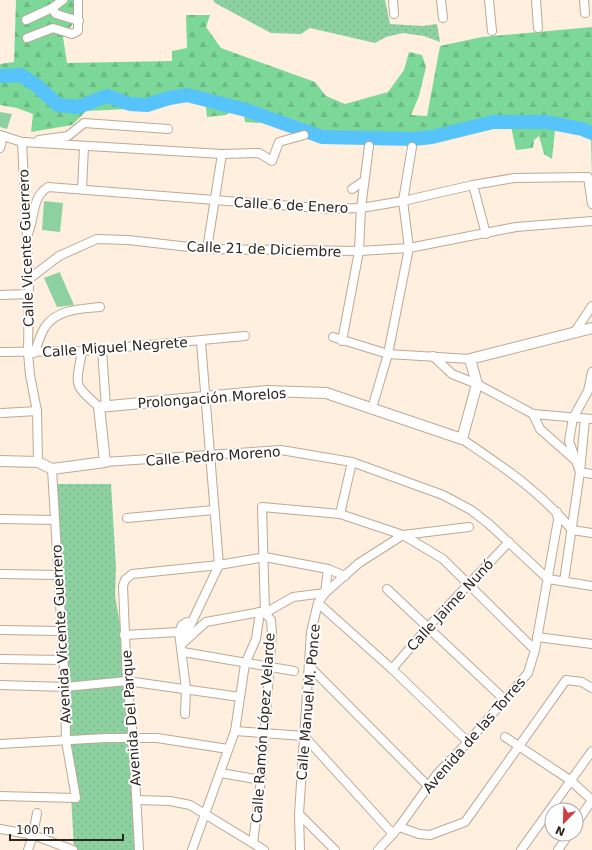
<svg xmlns="http://www.w3.org/2000/svg" width="592" height="850" font-family="'DejaVu Sans',sans-serif">
  <style>
    .grass { fill: #8dd1a1 }
    .forest { fill: url(#forest-firs) }
    .park { fill: url(#park-dots) }
    .lines { fill: none; stroke-linecap: round; stroke-linejoin: round }
    .river { stroke: #56c4fb; stroke-width: 14 }
    .minor-casing { stroke: #bca996; stroke-width: 10 }
    .major-casing { stroke: #bca996; stroke-width: 12 }
    .minor { stroke: #fff; stroke-width: 8 }
    .major { stroke: #fff; stroke-width: 10 }
    .labels { text-anchor: middle; stroke-width: 4; stroke-linejoin: round; paint-order: stroke }
    .street-label { font-size: 14px; fill: #2d261e; stroke: #fff }
  </style>
  <defs>
    <pattern id="forest-firs" width="22" height="20" patternUnits="userSpaceOnUse"><rect width="22" height="20" fill="#7bd899"/><path d="M5 1l3.5 6h-7zM16 11l3.5 6h-7z" fill="#6bb983"/></pattern>
    <pattern id="park-dots" width="8" height="8" patternUnits="userSpaceOnUse"><rect width="8" height="8" fill="#8dd1a1"/><path d="M2 2h.1M6 6h.1" fill="none" stroke="#7ab38a" stroke-width="1.8" stroke-linecap="round"/></pattern>
  </defs>
  <rect width="100%" height="100%" fill="#ffefde"/>
  <g class="grass">
    <path d="M 0,112 L 12,114 L 7,129 L 0,127 Z"/>
    <path d="M 44,201 L 63,203 L 60,232 L 42,230 Z"/>
    <path d="M 60,272 L 60,273 L 74,305 L 57,307 L 44,278 Z"/>
  </g>
  <path class="forest" d="M 16,0 L 74,0 L 72,25 L 63,37 L 67,63 L 172,61 L 172,51 L 187,48 L 186,15 L 210,15 L 206,27 L 221,48 L 315,82 L 326,96 L 345,104 L 388,92 L 404,70 L 409,52 L 422,55 L 426,67 L 419,96 L 411,115 L 427,116 L 440,46 L 482,37 L 592,27 L 592,176 L 591,138 L 581,133 L 555,130 L 552,159 L 544,154 L 539,136 L 534,140 L 533,148 L 516,150 L 509,117 L 473,123 L 427,137 L 376,134 L 331,134 L 289,118 L 258,123 L 245,122 L 244,114 L 234,110 L 226,115 L 207,117 L 205,98 L 187,98 L 148,108 L 86,111 L 72,125 L 31,132 L 33,114 L 17,108 L 0,105 L 0,64 L 14,62 Z"/>
  <g class="park">
    <path d="M 213,0 L 385,0 L 390,24 L 423,26 L 437,24 L 440,42 L 424,36 L 403,33 L 386,37 L 375,43 L 310,28 L 301,34 L 271,33 L 215,3 Z"/>
    <path d="M 54,484 L 111,484 L 116,567 L 115,595 L 120,625 L 125,683 L 136,850 L 74,850 Z"/>
  </g>
  <g class="lines">
    <path class="river" d="M 0,76 L 21,75 L 36,85 L 58,105 L 78,107 L 107,96 L 130,104 L 147,105 L 169,98 L 187,95 L 246,110 L 322,137 L 414,139 L 432,137 L 493,122 L 546,122 L 582,129 L 592,133"/>
    <defs>
      <g id="minor">
        <path d="M 393,0 L 394,14"/>
        <path d="M 441,0 L 443,18"/>
        <path d="M 489,0 L 492,31"/>
        <path d="M 536,0 L 538,28"/>
        <path d="M 584,0 L 585,13"/>
        <path d="M 52,8 L 56,14 L 79,21"/>
        <path d="M 26,20 L 52,8 L 63,0"/>
        <path d="M 27,38 L 53,28 L 72,34 L 78,31 L 78,0"/>
        <path d="M 0,135 L 22,142 L 26,142"/>
        <path d="M 39,140 L 68,136 L 84,123 L 168,129"/>
        <path d="M 22,142 L 29,279 L 28,353 L 30,375 L 37,411 L 38,462"/>
        <path d="M 22,142 L 222,154 L 259,153 L 272,161 L 279,142 L 304,135"/>
        <path d="M 0,148 L 3,136"/>
        <path d="M 473,185 L 486,234"/>
        <path d="M 82,189 L 84,147"/>
        <path d="M 352,189 L 364,181"/>
        <path d="M 27,236 C 35,220 31,197 48,187 L 330,209 L 361,208 L 403,201 L 473,185 L 514,178 L 588,177 L 592,204"/>
        <path d="M 207,249 L 222,154"/>
        <path d="M 29,279 L 59,256 L 97,239 L 128,240 L 207,249 L 359,251 L 409,248 L 516,227 L 592,221"/>
        <path d="M 0,295 L 29,294"/>
        <path d="M 574,333 L 592,306"/>
        <path d="M 333,337 L 388,354 L 470,359"/>
        <path d="M 342,341 L 359,251 L 361,208 L 369,146"/>
        <path d="M 102,350 L 106,407"/>
        <path d="M 82,351 C 76,387 72,383 99,407"/>
        <path d="M 0,352 L 82,351 L 245,336"/>
        <path d="M 34,353 C 38,344 40,335 45,327 C 57,309 81,309 100,307"/>
        <path d="M 433,356 L 452,374 L 477,384 L 533,414 L 592,419"/>
        <path d="M 592,372 L 588,391 L 573,418 L 569,441 L 580,472 L 592,474"/>
        <path d="M 372,408 L 388,354 L 409,248 L 403,201 L 412,147"/>
        <path d="M 2,413 L 37,411"/>
        <path d="M 533,414 L 540,429 L 575,460"/>
        <path d="M 462,439 C 503,467 539,490 572,530 L 592,533"/>
        <path d="M 105,462 L 281,450 L 352,462 L 443,495 L 471,510 L 489,524 L 548,579 L 592,586"/>
        <path d="M 340,514 L 352,462"/>
        <path d="M 127,518 L 214,510"/>
        <path d="M 0,519 L 55,520"/>
        <path d="M 0,574 L 58,575"/>
        <path d="M 564,581 L 580,472 L 585,419"/>
        <path d="M 387,589 L 505,700"/>
        <path d="M 325,593 L 359,563 L 403,535 L 469,527"/>
        <path d="M 318,603 L 392,669 L 468,742"/>
        <path d="M 265,613 L 262,507 L 340,514 L 403,535 L 443,559 L 535,650"/>
        <path d="M 265,613 L 293,597 L 325,593"/>
        <path d="M 0,630 L 60,631"/>
        <path d="M 124,635 L 179,632"/>
        <path d="M 537,637 L 592,644"/>
        <path d="M 184,642 L 206,622 L 260,612 L 265,613"/>
        <path d="M 181,645 L 219,565 L 201,342"/>
        <path d="M 183,652 L 294,671"/>
        <path d="M 0,659 L 63,660"/>
        <path d="M 310,667 L 428,786"/>
        <path d="M 392,669 L 428,627 L 509,542"/>
        <path d="M 0,685 L 65,687 L 127,681 L 240,697"/>
        <path d="M 185,714 L 186,689 L 179,632 L 182,625 L 187,622"/>
        <path d="M 235,731 L 304,736 L 393,834"/>
        <path d="M 505,737 L 570,780 L 592,800"/>
        <path d="M 0,744 L 106,738 L 157,738 L 228,749"/>
        <path d="M 221,773 L 261,780"/>
        <path d="M 0,796 L 76,798 L 66,741 L 65,687 L 52,469"/>
        <path d="M 137,800 L 170,801 L 190,805 L 264,850"/>
        <path d="M 299,814 L 335,850"/>
        <path d="M 576,824 L 592,800"/>
        <path d="M 399,827 L 419,834 L 430,835 L 465,822 L 566,680 L 582,682 L 592,688"/>
        <path d="M 0,829 L 33,835 L 73,850"/>
        <path d="M 253,843 L 261,780 L 272,633 L 271,620 L 265,613"/>
        <path d="M 28,850 L 33,835 L 37,813"/>
        <path d="M 139,850 L 133,738 L 127,681 L 123,586 L 125,580 L 132,574 L 219,565 L 265,557 L 328,569 L 345,576"/>
        <path d="M 192,850 L 235,731 L 245,664 L 256,639 L 260,612"/>
        <path d="M 300,850 L 299,814 L 311,632 L 318,603 L 325,593 L 328,569"/>
        <path d="M 378,850 L 399,827 L 437,774 L 468,742 L 528,673 L 535,650 L 558,520 L 557,512"/>
        <path d="M 521,850 L 592,751"/>
        <path d="M 558,850 L 569,834"/>
      </g>
      <path id="major" d="M 0,461 L 38,462 L 52,469 L 105,462 L 99,407 L 268,391 L 326,393 L 462,439 L 477,384 L 470,359 L 592,328"/>
    </defs>
    <use href="#minor" class="minor-casing"/>
    <use href="#major" class="major-casing"/>
    <use href="#minor" class="minor"/>
    <use href="#major" class="major"/>
  </g>
  <g class="labels">
    <g class="street-label">
      <text transform="translate(291 205) rotate(3)" y="5">Calle 6 de Enero</text>
      <text transform="translate(26 248) rotate(-92)" y="5">Calle Vicente Guerrero</text>
      <text transform="translate(264 249) rotate(2)" y="5">Calle 21 de Diciembre</text>
      <text transform="translate(115 347) rotate(-4)" y="5">Calle Miguel Negrete</text>
      <text transform="translate(212 398) rotate(-4)" y="5">Prolongación Morelos</text>
      <text transform="translate(213 456) rotate(-4)" y="5">Calle Pedro Moreno</text>
      <text transform="translate(450 605) rotate(-47)" y="5">Calle Jaime Nunó</text>
      <text transform="translate(61 634) rotate(-93)" y="5">Avenida Vicente Guerrero</text>
      <text transform="translate(308 702) rotate(-85)" y="5">Calle Manuel M. Ponce</text>
      <text transform="translate(131 718) rotate(-94)" y="5">Avenida Del Parque</text>
      <text transform="translate(263 728) rotate(-86)" y="5">Calle Ramón López Velarde</text>
      <text transform="translate(474 735) rotate(-49)" y="5">Avenida de las Torres</text>
    </g>
  </g>
  <g transform="translate(564 822) rotate(203)"><circle r="19" fill="#ffffff" stroke="#aba8a5"/>
  <path d="M0-3L7 15L0 10L-7 15Z" fill="#ce3e44"/>
  <text y="-6" font-size="11" font-weight="bold" text-anchor="middle" fill="#2d261e">N</text>
  </g>
  <path d="M10 834v6h113v-6" fill="none" stroke="#2d261e" stroke-width="2"/>
  <text x="16" y="834" font-size="12" fill="#2d261e" stroke="#ffffff" stroke-width="3" paint-order="stroke">100 m</text>
</svg>
